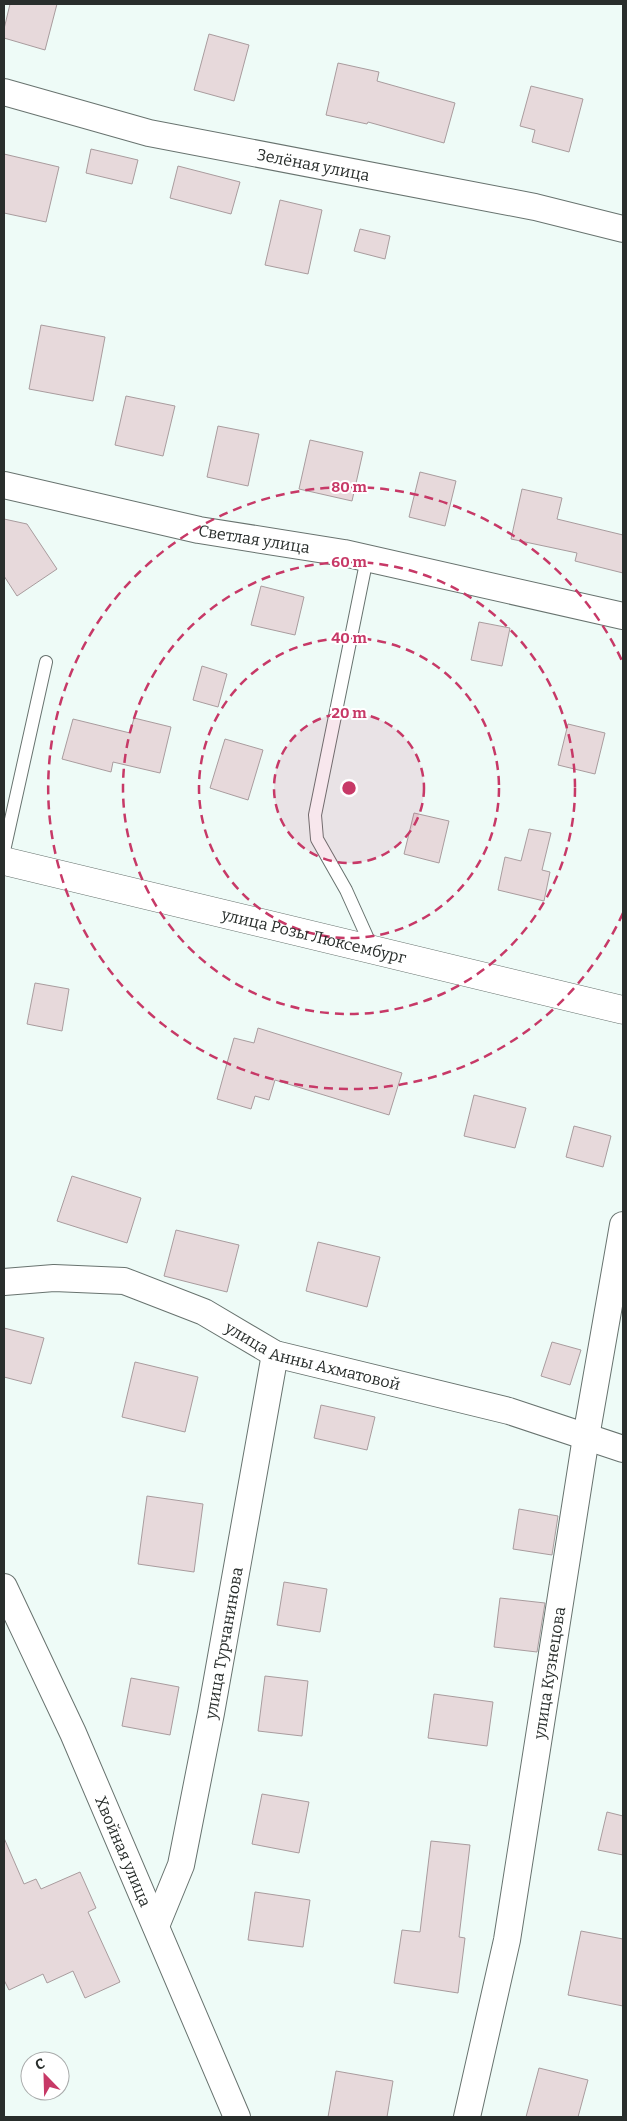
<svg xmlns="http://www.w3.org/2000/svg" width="627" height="2121" font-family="Bitter,serif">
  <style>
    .building { fill: #e7d9db; stroke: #a99c9e }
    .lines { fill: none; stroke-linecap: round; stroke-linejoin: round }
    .service-casing { stroke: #68736f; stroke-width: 14 }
    .minor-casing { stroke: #68736f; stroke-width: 28 }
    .tertiary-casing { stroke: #68736f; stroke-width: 29 }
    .service { stroke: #fff; stroke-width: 12 }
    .minor { stroke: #fff; stroke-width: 26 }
    .tertiary { stroke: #fff; stroke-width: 28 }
    .ring { fill: none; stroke: #c73967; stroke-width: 2.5; stroke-dasharray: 9 6 }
    .labels { text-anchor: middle; stroke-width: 4; stroke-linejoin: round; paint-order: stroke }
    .street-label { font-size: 16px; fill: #292e2c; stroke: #fff }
    .centre { fill: #c73967; stroke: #fff; stroke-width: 2.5 }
    .ring-label { font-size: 15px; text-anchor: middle; font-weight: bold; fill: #c73967; stroke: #fff; stroke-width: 4; stroke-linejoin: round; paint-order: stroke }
  </style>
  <rect width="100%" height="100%" fill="#eefbf7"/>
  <g class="building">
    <path d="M 10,4 L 57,4 L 45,50 L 4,38 L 4,29 Z"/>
    <path d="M 209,34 L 249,45 L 234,101 L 194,90 Z"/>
    <path d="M 338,63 L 379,72 L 377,81 L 455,103 L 444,143 L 368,122 L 367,124 L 326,115 Z"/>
    <path d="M 531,86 L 583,99 L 569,152 L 532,142 L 535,130 L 520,126 Z"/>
    <path d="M 91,149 L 138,160 L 132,184 L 86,173 Z"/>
    <path d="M 4,154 L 59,167 L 46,222 L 4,213 Z"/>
    <path d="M 178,166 L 240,182 L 231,214 L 170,198 Z"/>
    <path d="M 280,200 L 322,210 L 308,274 L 265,265 Z"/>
    <path d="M 360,229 L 390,236 L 385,259 L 354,251 Z"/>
    <path d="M 41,325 L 105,337 L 93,401 L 29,389 Z"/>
    <path d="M 126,396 L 175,406 L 163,456 L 115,445 Z"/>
    <path d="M 218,426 L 259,434 L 248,486 L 207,477 Z"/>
    <path d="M 310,440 L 363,452 L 352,501 L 299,489 Z"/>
    <path d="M 420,472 L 456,481 L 445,526 L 409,517 Z"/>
    <path d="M 522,489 L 562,498 L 557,519 L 623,535 L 623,573 L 575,561 L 577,553 L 511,539 Z"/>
    <path d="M 4,519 L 27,524 L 57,569 L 17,596 L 4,576 Z"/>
    <path d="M 261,586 L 304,597 L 295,635 L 251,625 Z"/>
    <path d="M 479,622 L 510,628 L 502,666 L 471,660 Z"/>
    <path d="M 202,666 L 227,674 L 218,707 L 193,700 Z"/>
    <path d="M 134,718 L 171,727 L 160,773 L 113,762 L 111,772 L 62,759 L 73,719 L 130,733 Z"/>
    <path d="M 568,724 L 605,733 L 595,774 L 558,765 Z"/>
    <path d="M 225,739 L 263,750 L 248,800 L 210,788 Z"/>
    <path d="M 414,813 L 449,821 L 439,863 L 404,854 Z"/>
    <path d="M 529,829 L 551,833 L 542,870 L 550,872 L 544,901 L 498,890 L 505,857 L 521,861 Z"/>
    <path d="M 35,983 L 69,989 L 62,1031 L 27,1024 Z"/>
    <path d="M 258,1028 L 402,1073 L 389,1115 L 275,1080 L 269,1100 L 255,1096 L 251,1109 L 217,1099 L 234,1038 L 254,1043 Z"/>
    <path d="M 474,1095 L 526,1108 L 515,1148 L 464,1136 Z"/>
    <path d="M 574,1126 L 611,1136 L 603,1167 L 566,1157 Z"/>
    <path d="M 72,1176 L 141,1198 L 127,1243 L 57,1221 Z"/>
    <path d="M 176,1230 L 239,1245 L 227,1292 L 164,1276 Z"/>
    <path d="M 318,1242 L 380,1257 L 367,1307 L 306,1291 Z"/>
    <path d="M 4,1328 L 44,1338 L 31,1384 L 4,1377 Z"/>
    <path d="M 552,1342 L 581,1350 L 570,1385 L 541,1376 Z"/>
    <path d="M 135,1362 L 198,1377 L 185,1432 L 122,1417 Z"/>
    <path d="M 321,1405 L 375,1417 L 367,1450 L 314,1438 Z"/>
    <path d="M 147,1496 L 203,1504 L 194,1572 L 138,1564 Z"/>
    <path d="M 519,1509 L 558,1516 L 552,1555 L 513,1549 Z"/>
    <path d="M 284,1582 L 327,1589 L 320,1632 L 277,1625 Z"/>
    <path d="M 500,1598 L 545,1603 L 537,1652 L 494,1647 Z"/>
    <path d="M 265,1676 L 308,1681 L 302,1736 L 258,1731 Z"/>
    <path d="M 131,1678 L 179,1687 L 170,1735 L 122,1726 Z"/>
    <path d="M 434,1694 L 493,1702 L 487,1746 L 428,1738 Z"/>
    <path d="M 262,1794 L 309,1802 L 299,1853 L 252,1844 Z"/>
    <path d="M 607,1812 L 623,1816 L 623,1855 L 598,1850 Z"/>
    <path d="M 4,1838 L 24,1884 L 36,1879 L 41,1889 L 80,1872 L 96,1908 L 88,1912 L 120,1982 L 85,1998 L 73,1971 L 47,1983 L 43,1974 L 9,1990 L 4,1980 Z"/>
    <path d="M 431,1841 L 470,1845 L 459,1937 L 465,1938 L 458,1993 L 394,1983 L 402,1930 L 420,1932 Z"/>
    <path d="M 255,1892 L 310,1900 L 303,1947 L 248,1940 Z"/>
    <path d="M 581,1931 L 623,1939 L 623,2006 L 568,1995 Z"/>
    <path d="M 539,2068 L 588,2080 L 578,2117 L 526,2117 Z"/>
    <path d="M 336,2071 L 393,2081 L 387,2117 L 328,2117 Z"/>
  </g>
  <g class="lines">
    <defs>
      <g id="service">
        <path d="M 367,558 L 315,815 L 317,839 L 346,890 L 373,950"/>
        <path d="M 4,851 L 46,662"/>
      </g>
      <g id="minor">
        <path id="s1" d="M 4,92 L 149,133 L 535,207 L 623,229"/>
        <path id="s2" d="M 4,485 L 199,530 L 344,553 L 623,616"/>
        <path id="s3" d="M 4,1282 L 54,1278 L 124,1281 L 204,1312 L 275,1354 L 509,1411 L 623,1449"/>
        <path id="s4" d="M 4,1587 L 73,1733 L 237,2117"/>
        <path id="s5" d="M 156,1926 L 181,1865 L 211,1713 L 275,1354"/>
        <path id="s6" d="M 467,2117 L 507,1940 L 586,1437 L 623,1225"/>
      </g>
      <g id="tertiary">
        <path id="s7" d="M 4,861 L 623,1010"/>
      </g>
    </defs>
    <use href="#service" class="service-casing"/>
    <use href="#minor" class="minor-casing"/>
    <use href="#tertiary" class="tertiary-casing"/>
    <use href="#service" class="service"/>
    <use href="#minor" class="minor"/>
    <use href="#tertiary" class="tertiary"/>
  </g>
  <circle cx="349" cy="788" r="75" fill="#c73967" fill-opacity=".12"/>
  <g class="ring">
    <circle cx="349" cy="788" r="75"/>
    <circle cx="349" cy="788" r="150"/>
    <circle cx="349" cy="788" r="226"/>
    <path d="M623 913A301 301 0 1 1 623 663"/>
  </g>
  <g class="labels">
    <g class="street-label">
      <text dy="6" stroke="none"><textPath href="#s1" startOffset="318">Зелёная улица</textPath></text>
      <text dy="6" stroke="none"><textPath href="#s2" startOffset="256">Светлая улица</textPath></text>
      <text dy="6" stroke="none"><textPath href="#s7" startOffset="319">улица Розы Люксембург</textPath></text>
      <text dy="6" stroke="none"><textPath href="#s3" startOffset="325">улица Анны Ахматовой</textPath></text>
      <text dy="6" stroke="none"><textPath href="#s5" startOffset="292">улица Турчанинова</textPath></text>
      <text dy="6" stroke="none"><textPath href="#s6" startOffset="452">улица Кузнецова</textPath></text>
      <text dy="6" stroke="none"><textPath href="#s4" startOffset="290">Хвойная улица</textPath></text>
    </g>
  </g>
  <circle cx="349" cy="788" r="8" class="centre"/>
  <g class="ring-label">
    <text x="349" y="492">80 m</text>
    <text x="349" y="567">60 m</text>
    <text x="349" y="643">40 m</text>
    <text x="349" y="718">20 m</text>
  </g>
  <rect width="627" height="2121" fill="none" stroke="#292e2c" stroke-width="10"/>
  <g transform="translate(45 2076) rotate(337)"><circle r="24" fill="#ffffff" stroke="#a9abab"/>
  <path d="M0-4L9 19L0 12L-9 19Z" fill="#c73967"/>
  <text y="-8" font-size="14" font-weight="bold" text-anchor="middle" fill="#292e2c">С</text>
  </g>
</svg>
